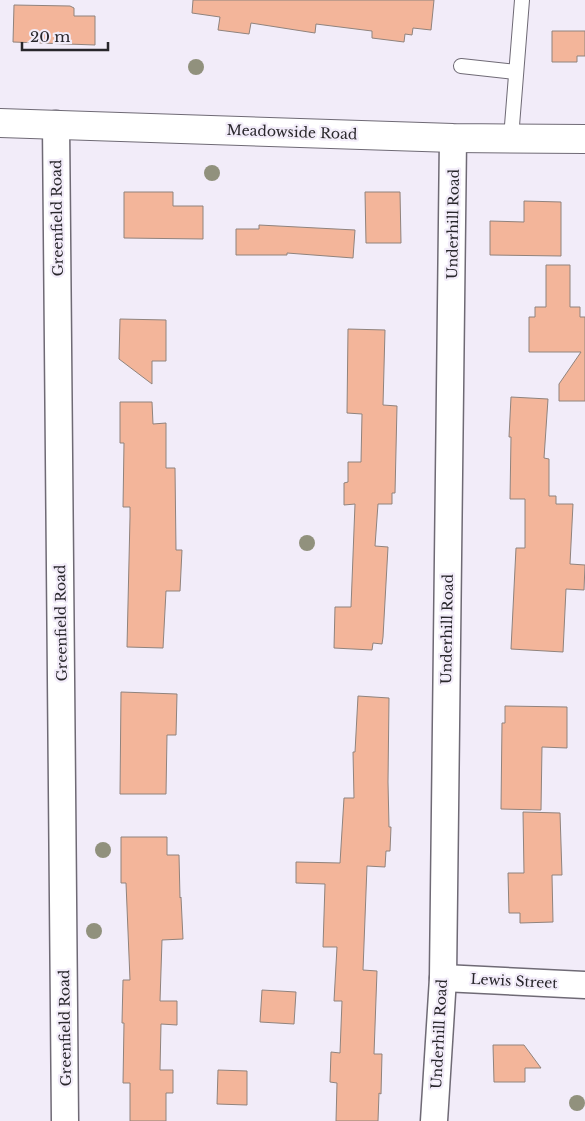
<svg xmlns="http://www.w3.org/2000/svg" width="585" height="1121" font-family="'Libre Baskerville',serif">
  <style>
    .building { fill: #f3b59a; stroke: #90837d }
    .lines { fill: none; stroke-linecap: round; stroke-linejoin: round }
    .lane-casing { stroke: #6f6a75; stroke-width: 16 }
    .street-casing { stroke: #6f6a75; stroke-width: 29 }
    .secondary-casing { stroke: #6f6a75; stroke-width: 30 }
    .lane { stroke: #fff; stroke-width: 14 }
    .street { stroke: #fff; stroke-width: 26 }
    .secondary { stroke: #fff; stroke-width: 28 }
    .tree { fill: #91917d }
    .labels { text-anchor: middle; stroke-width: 4.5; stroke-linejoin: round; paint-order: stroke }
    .street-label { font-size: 14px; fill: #28262b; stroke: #f2ecf9 }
  </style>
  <rect width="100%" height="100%" fill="#f2ecf9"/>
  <g class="building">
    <path d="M 193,0 L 434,0 L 431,30 L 413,28 L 412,35 L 405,34 L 404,42 L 372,38 L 372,31 L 316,24 L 315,33 L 251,23 L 249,34 L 218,30 L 220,17 L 192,13 Z"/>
    <path d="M 14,5 L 70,6 L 74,8 L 74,16 L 95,16 L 95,45 L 13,42 Z"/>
    <path d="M 552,31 L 585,31 L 585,56 L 577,56 L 577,62 L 552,62 Z"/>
    <path d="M 124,192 L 173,192 L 173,206 L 203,206 L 203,239 L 124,238 Z"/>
    <path d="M 365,192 L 400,192 L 401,243 L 366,243 Z"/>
    <path d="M 524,201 L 561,202 L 561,256 L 490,255 L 490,221 L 524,222 Z"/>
    <path d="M 259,225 L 355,230 L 353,258 L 287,253 L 287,255 L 236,255 L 236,229 L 259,229 Z"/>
    <path d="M 546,265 L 570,265 L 570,307 L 580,307 L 580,317 L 585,317 L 585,401 L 559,401 L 559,384 L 581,352 L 529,352 L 529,317 L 535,317 L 535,307 L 546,307 Z"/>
    <path d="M 120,319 L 166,320 L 166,361 L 152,361 L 152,384 L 119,359 Z"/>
    <path d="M 348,329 L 385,330 L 383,405 L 397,406 L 395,493 L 392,493 L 392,504 L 378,504 L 375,546 L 388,547 L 383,637 L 382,644 L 373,643 L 372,650 L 334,648 L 335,607 L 351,607 L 355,504 L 344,505 L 344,483 L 348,482 L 348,462 L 361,462 L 362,414 L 347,413 Z"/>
    <path d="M 511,397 L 548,399 L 544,458 L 549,459 L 549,496 L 556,496 L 556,504 L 573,504 L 570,564 L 585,565 L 584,590 L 566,589 L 563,652 L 511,649 L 516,548 L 525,548 L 525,499 L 510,499 L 511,437 L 509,437 Z"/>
    <path d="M 120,402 L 152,402 L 153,424 L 166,423 L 166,468 L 175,468 L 176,550 L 182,550 L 180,591 L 166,591 L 163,648 L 127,647 L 130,517 L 130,507 L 123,507 L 124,443 L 120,443 Z"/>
    <path d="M 121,692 L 177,694 L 176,735 L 167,735 L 166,794 L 120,794 Z"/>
    <path d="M 358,696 L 389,698 L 388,782 L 389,827 L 391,827 L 390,851 L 386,851 L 385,867 L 367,866 L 363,970 L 377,971 L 374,1054 L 382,1054 L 381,1094 L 379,1093 L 378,1121 L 336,1121 L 337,1083 L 330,1082 L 331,1052 L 340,1053 L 342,1001 L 334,1001 L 337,947 L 323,947 L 325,884 L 296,883 L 296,862 L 340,863 L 344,798 L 354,798 L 353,752 L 355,752 Z"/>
    <path d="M 505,706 L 567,707 L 567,748 L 542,747 L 541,810 L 501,809 L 502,723 L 505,723 Z"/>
    <path d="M 523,812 L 560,813 L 562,875 L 552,875 L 553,922 L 520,923 L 520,913 L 509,913 L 508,873 L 524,873 Z"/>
    <path d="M 121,837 L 167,837 L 167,855 L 179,855 L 180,898 L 181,897 L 183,939 L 162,940 L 160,1001 L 177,1001 L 177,1025 L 161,1024 L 160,1070 L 173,1070 L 173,1093 L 166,1093 L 166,1121 L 130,1121 L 130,1083 L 123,1083 L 124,1023 L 122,1023 L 123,980 L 130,980 L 126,883 L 121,883 Z"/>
    <path d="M 262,990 L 296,992 L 294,1024 L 260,1022 Z"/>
    <path d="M 493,1045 L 524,1045 L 541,1068 L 525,1068 L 525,1082 L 494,1082 Z"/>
    <path d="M 218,1070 L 247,1071 L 247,1105 L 217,1104 Z"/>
  </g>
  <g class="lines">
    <defs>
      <g id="lane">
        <path d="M 461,66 L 516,72"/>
        <path d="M 511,138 L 522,0"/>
      </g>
      <g id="street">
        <path d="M 56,124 L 65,1121"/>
        <path d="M 443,978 L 585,985"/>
        <path d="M 434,1121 L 443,978 L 453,138"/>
      </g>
      <path id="secondary" d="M 0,123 L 453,138 L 585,139"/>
    </defs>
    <use href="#lane" class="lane-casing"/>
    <use href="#street" class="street-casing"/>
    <use href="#secondary" class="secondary-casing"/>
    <use href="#lane" class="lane"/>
    <use href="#street" class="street"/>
    <use href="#secondary" class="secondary"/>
  </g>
  <g class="tree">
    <circle cx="196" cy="67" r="8"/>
    <circle cx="212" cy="173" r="8"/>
    <circle cx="307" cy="543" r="8"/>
    <circle cx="103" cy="850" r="8"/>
    <circle cx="94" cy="931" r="8"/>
    <circle cx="577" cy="1103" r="8"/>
  </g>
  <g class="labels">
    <g class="street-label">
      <text transform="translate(292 132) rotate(2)" y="5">Meadowside Road</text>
      <text transform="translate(57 218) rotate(-91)" y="5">Greenfield Road</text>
      <text transform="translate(453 224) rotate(-89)" y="5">Underhill Road</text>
      <text transform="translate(61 623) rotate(-91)" y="5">Greenfield Road</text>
      <text transform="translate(447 629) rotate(-89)" y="5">Underhill Road</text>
      <text transform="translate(514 981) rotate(3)" y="5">Lewis Street</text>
      <text transform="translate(65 1028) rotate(-91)" y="5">Greenfield Road</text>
      <text transform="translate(439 1034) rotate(-87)" y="5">Underhill Road</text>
    </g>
  </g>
  <path d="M22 42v8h86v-8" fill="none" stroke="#28262b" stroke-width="2.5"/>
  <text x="30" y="42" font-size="15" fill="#28262b" stroke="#f2ecf9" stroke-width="4" paint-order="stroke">20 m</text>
</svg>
